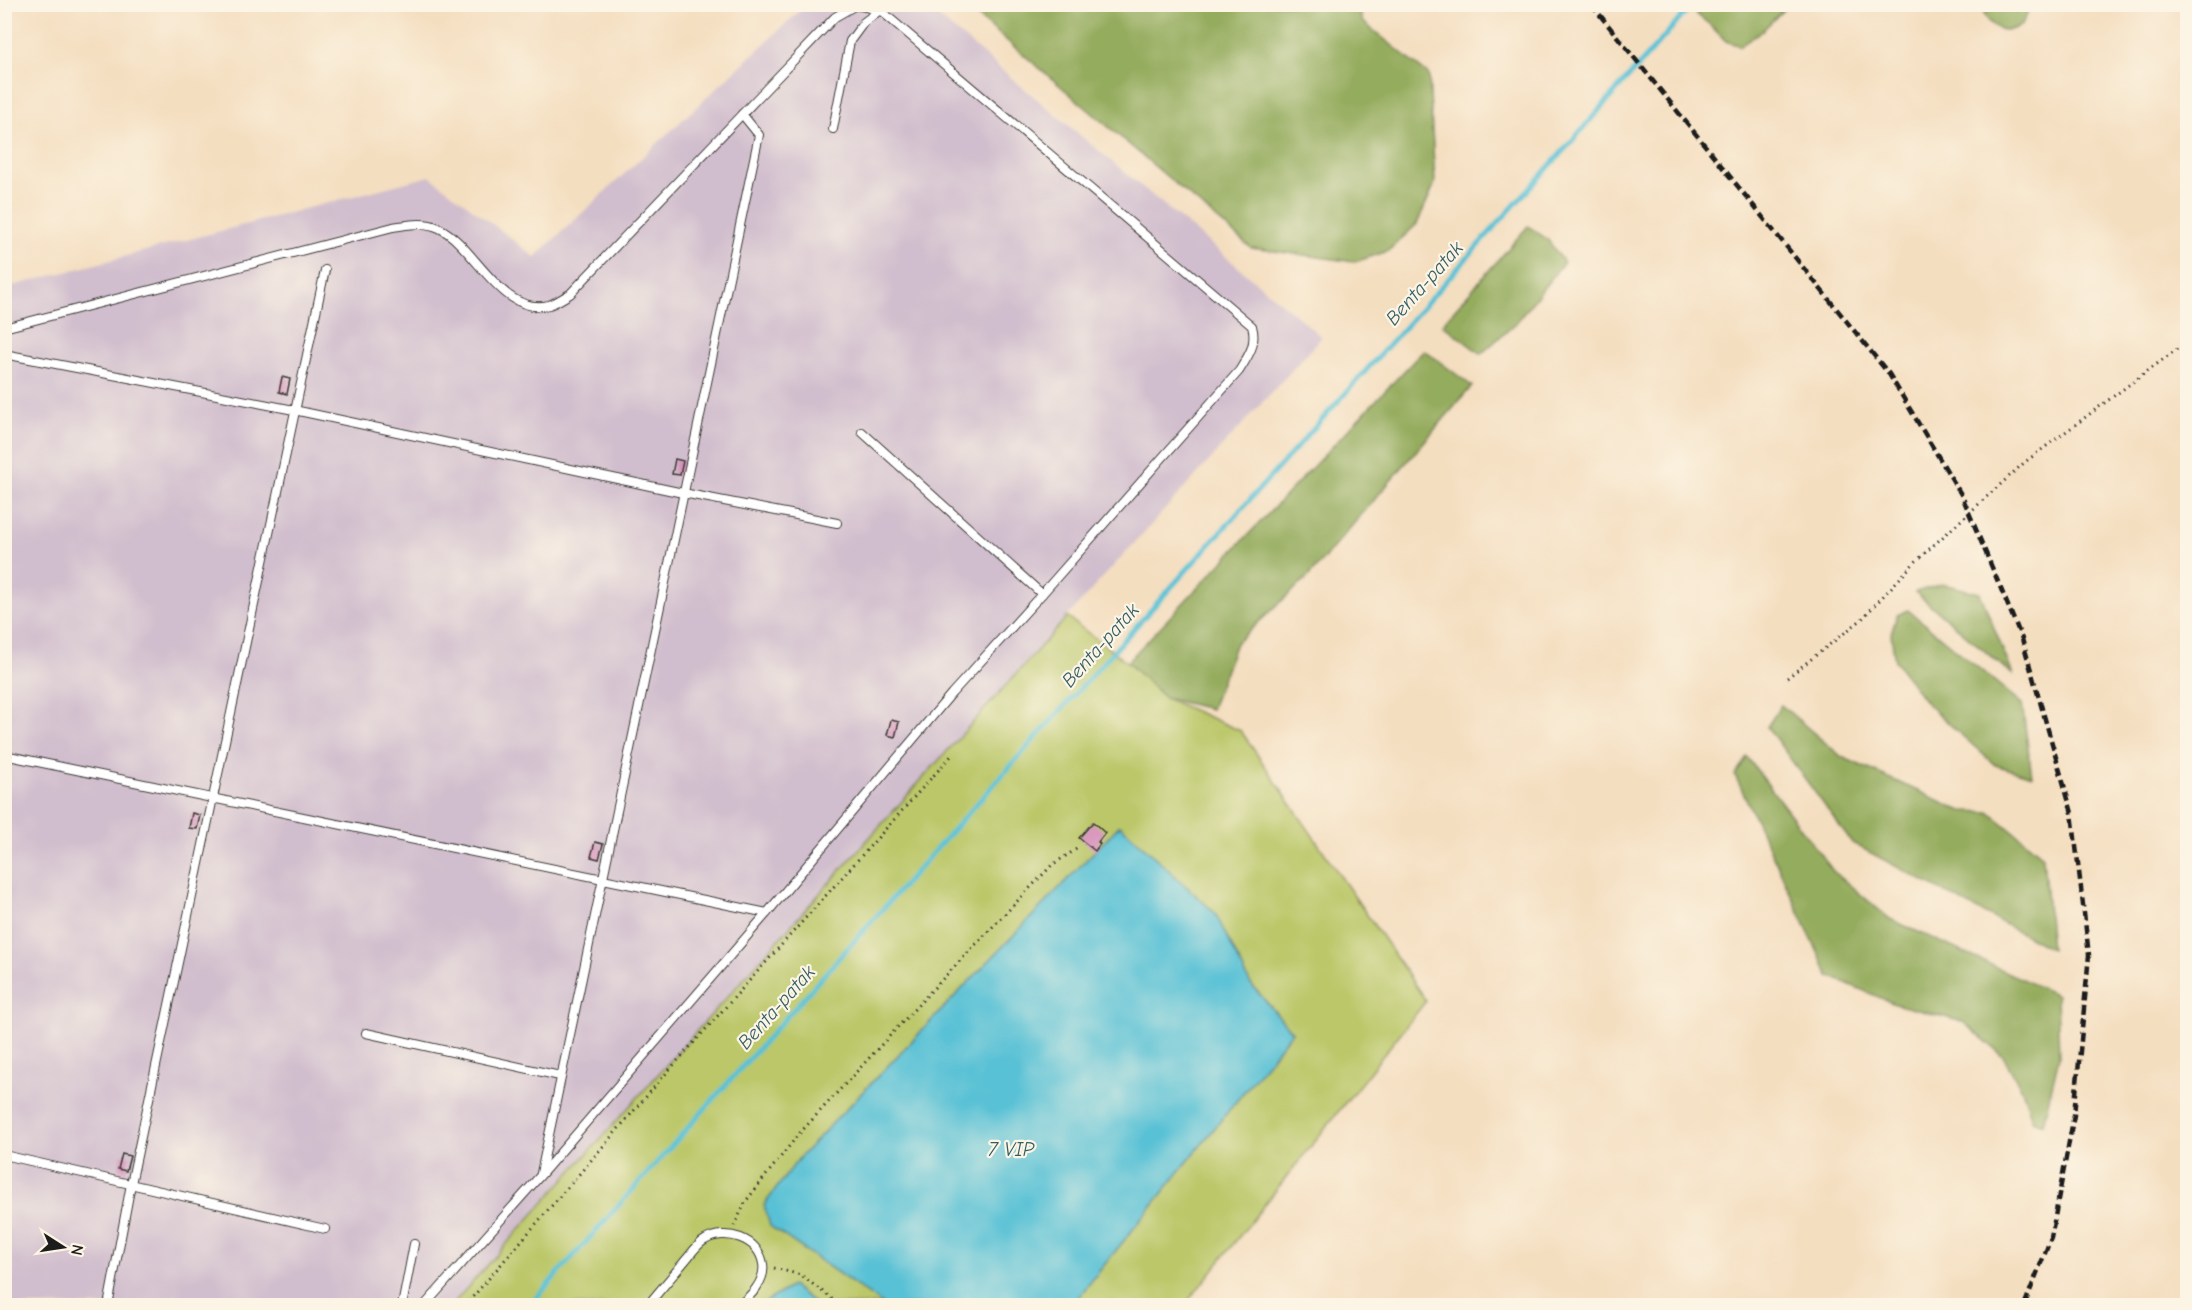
<svg xmlns="http://www.w3.org/2000/svg" width="2192" height="1310" font-family="'Comic Neue',sans-serif">
  <style>
    .industrial { fill: #d0bdcd }
    .green { fill: #bbc769; stroke: #6c7242; stroke-width: 1.5 }
    .forest { fill: #94ac5d; stroke: #58643c; stroke-width: 1.5 }
    .water { fill: #58c1d5; stroke: #3a6e78; stroke-width: 1.5 }
    .lines { fill: none; stroke-linecap: round; stroke-linejoin: round }
    .stream { stroke: #58c1d5; stroke-width: 5 }
    .building { fill: #d791bb }
    .service-casing { stroke: #3c3935; stroke-width: 10 }
    .path { stroke: #3c3935; stroke-width: 3; stroke-dasharray: 1.5 4.5; stroke-linecap: butt }
    .service { stroke: #fff; stroke-width: 8 }
    .rail { stroke: #1c1c1c; stroke-width: 4.5; stroke-dasharray: 9 4.5; stroke-linecap: butt }
    .labels { text-anchor: middle; stroke-width: 4.5; stroke-linejoin: round; paint-order: stroke }
    .water-label { font-size: 20px; font-style: italic; fill: #345e66; stroke: #fcf5e5 }
  </style>
  <rect width="100%" height="100%" fill="#fcf5e5"/>
  <filter id="ink" filterUnits="userSpaceOnUse"><feTurbulence type="fractalNoise" baseFrequency=".0167" numOctaves="2"/><feDisplacementMap in="SourceGraphic" scale="12" xChannelSelector="R" yChannelSelector="G"/><feConvolveMatrix kernelMatrix="1 2 1 2 8 2 1 2 1" color-interpolation-filters="sRGB"/></filter>
  <filter id="wash" filterUnits="userSpaceOnUse"><feTurbulence type="fractalNoise" baseFrequency=".008" numOctaves="4" result="noise"/><feDisplacementMap in="SourceGraphic" scale="24" xChannelSelector="R" yChannelSelector="G"/><feGaussianBlur stdDeviation="1.35" result="paint"/><feColorMatrix in="noise" values="0 0 0 0 0 0 0 0 0 0 0 0 0 0 0 0 0 1.4 0 .05"/><feComposite in="paint" operator="in"/></filter>
  <g filter="url(#wash)">
    <rect width="100%" height="100%" fill="#f4dec0"/>
    <path class="industrial" d="M 923,4 L 1322,337 L 1067,617 L 451,1305 L 5,1306 L 5,288 L 430,176 L 535,257 L 806,5 Z"/>
    <path class="green" d="M 1067,617 L 1127,662 L 1165,698 L 1241,731 L 1426,1001 L 1185,1305 L 1072,1305 L 1292,1032 L 1250,983 L 1215,913 L 1120,825 L 800,1157 L 765,1205 L 770,1226 L 884,1305 L 817,1305 L 792,1286 L 761,1305 L 451,1306 Z"/>
    <g class="forest">
      <path d="M 965,5 L 1359,5 L 1362,21 L 1429,75 L 1435,183 L 1417,224 L 1388,251 L 1355,262 L 1251,248 Z"/>
      <path d="M 1703,5 L 1703,4 L 1788,5 L 1762,31 L 1740,46 L 1726,41 L 1710,25 L 1695,13 Z"/>
      <path d="M 1981,5 L 2028,5 L 2028,12 L 2022,25 C 2018,27 2012,30 2008,30 C 1994,31 1983,17 1981,5 Z"/>
      <path d="M 1528,226 L 1547,239 L 1564,262 L 1516,323 L 1481,354 L 1442,324 Z"/>
      <path d="M 1424,350 L 1472,386 L 1308,577 L 1236,643 L 1211,709 L 1165,698 L 1127,662 Z"/>
      <path d="M 1942,584 L 1980,593 L 2013,675 L 1915,592 Z"/>
      <path d="M 1908,610 L 2022,704 L 2032,776 L 1995,765 L 1926,703 L 1895,661 L 1891,634 L 1897,615 Z"/>
      <path d="M 1781,705 L 1842,757 L 1962,811 L 1989,812 L 2043,856 L 2051,949 L 1852,843 L 1767,727 Z"/>
      <path d="M 1747,757 L 1833,871 L 1890,919 L 2057,995 L 2059,1057 L 2043,1124 L 2032,1120 L 2023,1092 L 2003,1056 L 1963,1022 L 1895,1004 L 1829,976 L 1735,775 Z"/>
    </g>
    <g class="water">
      <path d="M 1120,825 L 1215,913 L 1250,983 L 1292,1032 L 1072,1305 L 884,1305 L 770,1226 L 764,1205 L 800,1157 Z"/>
      <path d="M 792,1286 L 817,1305 L 761,1305 Z"/>
    </g>
    <g class="lines">
      <path class="stream" d="M 529,1306 L 962,820 L 1555,160 L 1693,4"/>
    </g>
    <g id="blocks">
      <g class="building">
        <path d="M 282,377 L 290,379 L 287,394 L 279,392 Z"/>
        <path d="M 675,459 L 683,461 L 680,475 L 672,474 Z"/>
        <path d="M 891,720 L 899,722 L 895,737 L 887,735 Z"/>
        <path d="M 192,813 L 200,815 L 197,829 L 189,828 Z"/>
        <path d="M 1093,822 L 1105,833 L 1098,842 L 1100,844 L 1095,851 L 1079,838 Z"/>
        <path d="M 595,842 L 603,844 L 599,859 L 591,857 Z"/>
        <path d="M 122,1154 L 130,1156 L 126,1171 L 118,1169 Z"/>
      </g>
    </g>
  </g>
  <g filter="url(#ink)">
    <use href="#blocks" fill-opacity="0" stroke="#3c3935" stroke-width="1.5"/>
    <g class="lines">
      <defs>
        <g id="service">
          <path d="M 833,129 L 850,41 L 864,22 L 880,10"/>
          <path d="M 4,328 L 393,227 C 408,225 424,221 439,228 C 475,245 501,317 549,305 C 556,303 564,297 570,294 L 835,17 L 856,5 L 880,10 L 1252,326 C 1257,344 1249,355 1239,371 L 1042,594 L 952,693 L 767,913 L 540,1176 L 424,1306"/>
          <path d="M 4,354 L 294,410 L 683,493 L 837,523"/>
          <path d="M 862,432 L 1042,594"/>
          <path d="M 4,755 L 767,913"/>
          <path d="M 366,1033 L 560,1076"/>
          <path d="M 4,1155 L 325,1229"/>
          <path d="M 541,1173 L 759,135 L 742,114"/>
          <path d="M 108,1306 L 131,1184 L 325,270"/>
          <path d="M 402,1306 L 414,1244"/>
          <path d="M 647,1306 C 661,1289 675,1273 689,1256 C 693,1251 699,1243 705,1240 C 725,1228 759,1238 763,1264 C 766,1281 750,1297 738,1306"/>
        </g>
      </defs>
      <use href="#service" class="service-casing"/>
      <g class="path">
        <path d="M 1787,678 L 1861,620 L 1914,563 L 2025,462 L 2188,341"/>
        <path d="M 734,1226 L 746,1201 L 798,1135 L 932,990 L 1052,865 L 1078,848"/>
        <path d="M 774,1268 L 801,1275 L 841,1306"/>
        <path d="M 465,1306 L 670,1069 L 952,755"/>
      </g>
      <use href="#service" class="service"/>
      <path class="rail" d="M 1591,4 L 1889,374 L 1962,496 L 2022,639 L 2072,813 L 2089,955 L 2074,1115 L 2051,1238 L 2024,1306"/>
    </g>
  </g>
  <g class="labels">
    <g class="water-label">
      <text transform="translate(1424 283) rotate(-48)" y="7">Benta-patak</text>
      <text transform="translate(1100 645) rotate(-48)" y="7">Benta-patak</text>
      <text transform="translate(776 1007) rotate(-48)" y="7">Benta-patak</text>
      <text x="1011" y="1156">7 VIP</text>
    </g>
  </g>
  <rect width="2192" height="1310" fill="none" stroke="#fcf5e5" stroke-width="24"/>
  <g transform="translate(63 1247) rotate(102)" stroke="#fcf5e5" stroke-width="4.5" paint-order="stroke">
  <path d="M0-4.5L10 22L0 15L-10 22Z" fill="#1c1c1c"/>
  <text y="-9" font-size="16" font-weight="bold" text-anchor="middle" fill="#1c1c1c">N</text>
  </g>
</svg>
